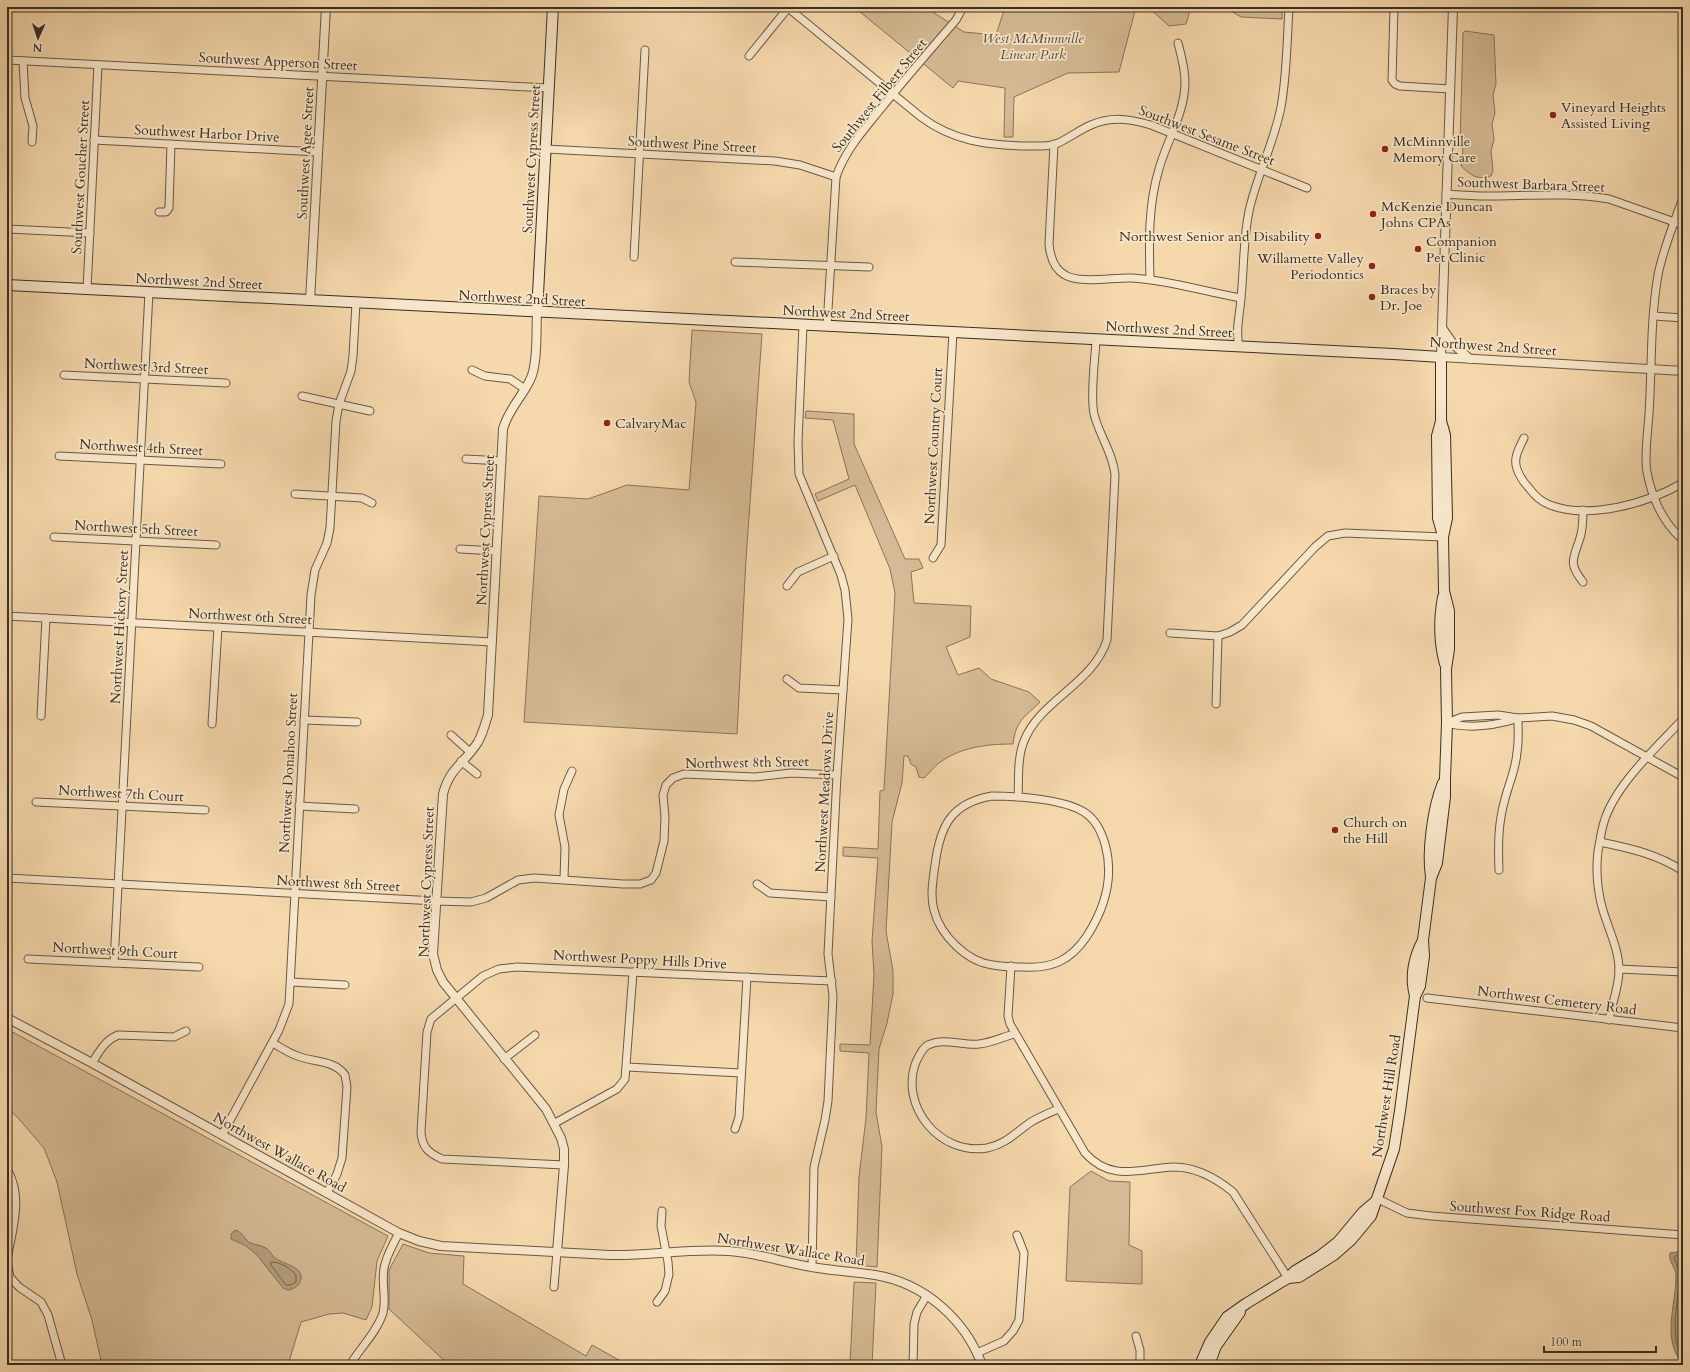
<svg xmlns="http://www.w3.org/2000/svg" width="1690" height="1372" font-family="Cardo,serif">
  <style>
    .green { fill: #d5bb95; stroke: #87755c }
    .water { fill: #b59f7e; stroke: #83725a }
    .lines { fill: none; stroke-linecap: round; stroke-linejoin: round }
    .shore { stroke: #776751; stroke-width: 1 }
    .minor-casing { stroke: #685946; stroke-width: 9 }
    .tertiary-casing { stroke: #685946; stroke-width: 10 }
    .secondary-casing { stroke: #392f24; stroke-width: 12 }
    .minor { stroke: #f8e6c9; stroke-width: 7 }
    .tertiary { stroke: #f8e6c9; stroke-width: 8 }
    .secondary { stroke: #f8e6c9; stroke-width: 10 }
    .poi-dot { fill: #8f2418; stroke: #f8e6c9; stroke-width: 1.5 }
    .labels { text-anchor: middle; stroke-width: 3.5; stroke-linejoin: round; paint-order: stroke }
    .park-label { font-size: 14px; font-style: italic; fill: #584b3b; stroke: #f8e6c9 }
    .street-label { font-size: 14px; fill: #392f24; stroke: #f8e6c9 }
    .poi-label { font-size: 14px; fill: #392f24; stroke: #f8e6c9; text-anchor: start }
  </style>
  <rect width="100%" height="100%" fill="#f5d8ac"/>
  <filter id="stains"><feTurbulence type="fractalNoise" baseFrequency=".005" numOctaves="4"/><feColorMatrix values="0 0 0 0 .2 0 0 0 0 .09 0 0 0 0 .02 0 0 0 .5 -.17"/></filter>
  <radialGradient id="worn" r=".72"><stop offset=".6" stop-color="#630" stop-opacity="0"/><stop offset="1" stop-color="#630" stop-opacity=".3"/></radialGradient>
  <g class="green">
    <path d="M 854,7 L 925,7 L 964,32 L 996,35 L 1005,7 L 1136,7 L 1119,72 L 1068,73 L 1014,97 L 1013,137 L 1004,137 L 1005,88 L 958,81 L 953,88 Z"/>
    <path d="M 1148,7 L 1191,7 L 1186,24 L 1169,26 Z"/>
    <path d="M 1224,7 L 1282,7 L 1282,19 L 1241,17 Z"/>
    <path d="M 1465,31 L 1494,35 L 1496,84 L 1493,95 L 1495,113 L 1492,124 L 1494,139 L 1491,151 L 1493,171 L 1491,176 C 1476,180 1472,176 1461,166 L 1463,149 L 1460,145 L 1463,33 Z"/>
    <path d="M 692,330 L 762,334 L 746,559 L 737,734 L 524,722 L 539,496 L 588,499 L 627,485 L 689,490 L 696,402 L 689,382 Z"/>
    <path d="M 806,411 L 854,414 L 854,444 L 905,559 L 919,559 L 923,568 L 911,572 L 914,603 L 971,606 L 970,637 L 946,647 L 958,675 L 979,668 L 991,679 L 1029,692 L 1040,702 C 1024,718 1016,720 1013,744 C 988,744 960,747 939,763 C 934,767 929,773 924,778 L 919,777 L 916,767 L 911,764 L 908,756 L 904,756 L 902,783 L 892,822 L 886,931 L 893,971 L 893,994 L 887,1023 L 879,1049 L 876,1112 L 882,1147 L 877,1267 L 856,1265 L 859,1177 L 866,1118 L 869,1053 L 840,1051 L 840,1044 L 870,1045 L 874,975 L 872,941 L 878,858 L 843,856 L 843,847 L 878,849 L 880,791 L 884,790 L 895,593 L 890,569 L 855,485 L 818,501 L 815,494 L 849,479 L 833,420 L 805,418 Z"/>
    <path d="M 7,1029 L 388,1236 L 377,1261 L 372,1307 L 366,1320 L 343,1313 L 329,1314 L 301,1322 L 288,1365 L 102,1365 L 92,1320 L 77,1274 L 57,1182 L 44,1148 L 18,1118 L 7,1107 Z"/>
    <path d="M 1091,1171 L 1109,1181 L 1130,1182 L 1129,1245 L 1142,1251 L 1142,1284 L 1066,1281 L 1070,1187 Z"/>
    <path d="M 403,1244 L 429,1253 L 464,1256 L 463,1284 L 586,1356 L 592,1345 L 628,1365 L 449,1365 L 389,1309 L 389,1270 Z"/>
    <path d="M 854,1282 L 876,1283 L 872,1365 L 850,1365 Z"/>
  </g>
  <g class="water">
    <path d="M 235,1230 C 245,1233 244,1241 251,1243 C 258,1246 265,1245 270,1252 C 272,1253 272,1256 274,1257 C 280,1264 307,1266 300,1282 C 298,1287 293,1289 288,1290 L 283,1288 L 257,1255 L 246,1246 L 231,1239 L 231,1234 Z"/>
    <path d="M 1683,1251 L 1683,1364 C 1661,1339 1676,1306 1676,1276 C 1676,1267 1668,1262 1670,1253 Z"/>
  </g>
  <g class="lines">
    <g class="shore">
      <path d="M 1683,1255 L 1675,1256 L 1674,1258 L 1680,1274 L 1675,1320 L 1676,1343 L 1683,1358"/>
      <path d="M 271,1262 C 281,1262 290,1268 296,1275 L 296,1282 L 291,1285 L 286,1285 L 271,1265 Z"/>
      <path d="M 1683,1298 C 1681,1312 1676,1333 1683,1347"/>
    </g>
    <defs>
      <g id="minor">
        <path d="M 787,7 L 921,117 C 953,141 986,145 1025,146 C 1034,146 1047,147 1056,144 C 1068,139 1079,130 1091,125 C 1112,116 1130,119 1151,125 L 1307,188"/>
        <path d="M 1394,7 L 1392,80 L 1395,84 L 1400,86 L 1450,89"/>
        <path d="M 749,56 L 788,8"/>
        <path d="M 7,60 L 549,88"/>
        <path d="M 23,61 L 25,98 L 33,126 L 32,142"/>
        <path d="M 94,140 L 318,152"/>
        <path d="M 1054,144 L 1049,244 C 1050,255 1054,269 1065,275 C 1080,284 1114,277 1132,278 C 1169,280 1205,292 1241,298"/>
        <path d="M 546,149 L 775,161 L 800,165 L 836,177"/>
        <path d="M 1446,194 C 1460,195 1473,196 1486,196 C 1527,196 1569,192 1609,199 L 1683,225"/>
        <path d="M 1683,198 C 1674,223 1663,249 1658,275 C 1650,321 1652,369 1649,414 C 1648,429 1644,458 1647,472 C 1652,498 1662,522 1683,540"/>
        <path d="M 159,212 L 166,212 L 169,208 L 171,144"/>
        <path d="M 7,229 L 90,233"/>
        <path d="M 634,257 L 645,50"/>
        <path d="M 735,262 L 869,267"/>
        <path d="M 1150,279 C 1149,243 1148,205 1159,169 C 1167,140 1185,113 1185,82 C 1185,68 1181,55 1178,43"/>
        <path d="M 87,290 L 98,65"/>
        <path d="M 1654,316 L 1683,318"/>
        <path d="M 803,325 L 798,442 L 799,474 L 841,575 L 845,590 L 848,619 L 837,775 L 828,954 L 833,996 L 828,1101 L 825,1120 L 814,1167 L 812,1267"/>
        <path d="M 827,326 L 836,177 C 845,151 862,132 879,111 C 904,80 930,50 956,20 L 963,7"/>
        <path d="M 1239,346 C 1235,331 1240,314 1241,298 C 1244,269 1243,240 1249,211 C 1257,175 1274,143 1281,107 C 1287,74 1287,40 1289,7"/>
        <path d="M 472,370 L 485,376 L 510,379 L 525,389"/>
        <path d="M 64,375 L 226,383"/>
        <path d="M 302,396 L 370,411"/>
        <path d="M 1524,438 C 1521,444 1517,451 1516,458 C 1514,468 1522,481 1529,488 C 1534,495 1542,502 1550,505 C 1589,520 1648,503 1683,483"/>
        <path d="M 59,456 L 221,464"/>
        <path d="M 466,459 L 502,461"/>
        <path d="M 295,494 L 362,498 L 372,503"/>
        <path d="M 1583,510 C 1583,519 1583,529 1580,538 C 1573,560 1568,563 1583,582"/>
        <path d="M 54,537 L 216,545"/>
        <path d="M 460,549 L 496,551"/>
        <path d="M 933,558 L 941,545 L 953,332"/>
        <path d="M 787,586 L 798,572 L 834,556"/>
        <path d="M 7,616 L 492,642"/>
        <path d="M 1170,633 L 1218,636 L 1230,632 L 1242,625 L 1315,547 L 1328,536 L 1345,533 L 1443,537"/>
        <path d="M 787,679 L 799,688 L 843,690"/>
        <path d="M 1216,704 L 1218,636"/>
        <path d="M 41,716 L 46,618"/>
        <path d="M 304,720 L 357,722"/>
        <path d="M 1447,723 L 1462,717 L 1498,715 L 1518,718 L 1552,716 L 1574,720 L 1591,726 L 1683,777"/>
        <path d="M 1447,723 C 1470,729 1493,726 1516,719"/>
        <path d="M 212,724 L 218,627"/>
        <path d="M 451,735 L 470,752"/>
        <path d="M 461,761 L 477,774"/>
        <path d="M 992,796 C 1017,796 1063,799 1084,812 C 1096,820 1101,831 1105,844 C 1114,876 1105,908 1087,936 C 1071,960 1052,969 1023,967 C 1013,967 1003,967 993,965 C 967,962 940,935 934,910 C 930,896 933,880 935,865 C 940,826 951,803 992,796 Z"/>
        <path d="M 1018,797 C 1019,779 1017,758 1024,741 C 1040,700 1093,684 1107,640 L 1115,475 C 1113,453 1099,435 1094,414 C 1090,394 1095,361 1096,340"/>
        <path d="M 36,802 L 205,810"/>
        <path d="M 299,806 L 355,809"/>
        <path d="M 1600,842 C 1629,848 1657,854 1683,871"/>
        <path d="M 1499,870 C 1498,846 1498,823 1505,799 C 1509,783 1516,769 1517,752 C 1519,741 1518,729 1518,718"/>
        <path d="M 7,878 L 436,901 L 471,902 L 486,898 L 518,880 L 534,878 L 623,884 L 640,884 L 651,880 L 656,873 L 664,841 L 665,817 L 663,795 L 666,785 L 673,778 L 684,774 L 755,777 L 791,773 L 837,775"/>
        <path d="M 564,879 L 565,847 L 559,815 L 564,789 L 572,771"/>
        <path d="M 757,884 L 770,893 L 831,897"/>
        <path d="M 28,959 L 199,967"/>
        <path d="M 114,963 L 149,292"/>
        <path d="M 1011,966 L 1008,1016 L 1010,1024 L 1085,1153 C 1112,1183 1141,1168 1174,1167 C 1196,1167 1217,1179 1233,1192 L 1288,1278"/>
        <path d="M 1619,969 L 1683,972"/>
        <path d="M 291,982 L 345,985"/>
        <path d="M 1427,998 L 1683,1028"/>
        <path d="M 1609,1020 C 1612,1003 1619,987 1619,970 C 1619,947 1606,925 1601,903 C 1597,886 1596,868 1598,851 C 1600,842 1601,831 1604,822 C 1615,785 1657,747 1683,719"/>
        <path d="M 1014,1034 C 1003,1037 991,1043 979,1044 C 963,1046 944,1037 928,1045 C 922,1048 919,1056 916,1062 C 899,1106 940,1156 987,1148 C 1006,1144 1015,1133 1031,1122 C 1039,1117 1049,1113 1058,1109"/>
        <path d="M 273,1043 C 280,1047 287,1052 295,1055 C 313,1063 333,1059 345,1075 L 347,1087 L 342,1158 L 337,1174 L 327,1193"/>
        <path d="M 504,1059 L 535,1035"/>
        <path d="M 92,1063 C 100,1051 104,1041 118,1035 L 174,1037 L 186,1031"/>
        <path d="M 627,1067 L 741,1073"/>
        <path d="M 555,1123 L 617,1089 L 625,1079 L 633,972"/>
        <path d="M 735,1129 L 739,1117 L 747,977"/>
        <path d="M 222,1135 L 279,1030 L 289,1004 L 311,595 L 315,570 L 327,543 L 330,528 L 336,421 L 339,404 L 351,371 L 353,356 L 356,303"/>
        <path d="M 564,1165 L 442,1159 C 429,1153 422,1148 421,1132 L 427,1032 L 431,1019 L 483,976 L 499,969 L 517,967 L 832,981"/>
        <path d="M 7,1169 C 24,1197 12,1230 7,1260"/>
        <path d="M 1378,1199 L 1407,1213 L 1431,1216 L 1683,1235"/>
        <path d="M 7,1262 L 10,1277 L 19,1287 L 41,1302 L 48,1315 L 62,1365"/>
        <path d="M 554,1287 L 557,1252"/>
        <path d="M 657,1302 L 665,1291 L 669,1274 L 668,1262 L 661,1226 L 662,1211"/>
        <path d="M 1136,1336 L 1140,1350 L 1140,1365"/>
        <path d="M 977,1353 L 1004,1341 L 1013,1331 L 1019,1320 L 1024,1253 L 1017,1235"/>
        <path d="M 350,1365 C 360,1348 377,1332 383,1313 C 387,1296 380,1279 385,1264 C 388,1253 394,1242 399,1233"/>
        <path d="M 913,1365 L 914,1324 L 917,1312 L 927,1295"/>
      </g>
      <g id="tertiary">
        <path d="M 1453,7 L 1441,357 L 1683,371"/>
        <path d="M 310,301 L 326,7"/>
        <path d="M 537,313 C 536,330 538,365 530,380 C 522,397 508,410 503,429 L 488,715 C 485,724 483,733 478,742 C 465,763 450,767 443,794 L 433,954 L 437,970 L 443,982 L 546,1109 L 561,1138 L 564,1149 L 564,1165 L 557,1252"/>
        <path d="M 1442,328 L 1454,345 L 1470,359"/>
        <path d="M 7,1018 L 92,1063 L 399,1233 L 419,1241 L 441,1246 L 610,1255 C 650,1256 689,1248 729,1251 C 759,1253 788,1264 818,1268 C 837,1271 856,1272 875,1275 C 924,1283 965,1319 982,1365"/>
      </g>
      <g id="secondary">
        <path d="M 7,285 L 1393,354 L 1441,357 L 1441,421 L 1445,435 L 1447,518 L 1443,537 L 1444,591 L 1449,611 L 1449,649 L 1446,669 L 1447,723 L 1445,779 L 1445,797 L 1437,863 L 1431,878 L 1423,940 L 1424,956 L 1420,986 L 1415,996 L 1400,1111 L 1394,1149 L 1371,1216 L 1351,1240 L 1334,1255 L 1299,1277 L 1288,1278"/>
        <path d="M 537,313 L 553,7"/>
        <path d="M 1441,421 L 1437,436 L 1438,518 L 1443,536"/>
        <path d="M 1443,597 C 1439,619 1439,642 1445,664"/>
        <path d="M 1431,877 C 1427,851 1433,807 1443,783"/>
        <path d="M 1415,996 C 1410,977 1414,957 1423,940"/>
        <path d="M 1200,1365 L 1210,1342 L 1227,1317 L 1247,1303 L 1288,1278 L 1295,1271 L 1320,1256 L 1338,1242 L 1363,1212 L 1376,1201"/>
        <path d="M 1209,1365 L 1216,1346 L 1240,1312"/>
      </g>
    </defs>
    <use href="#minor" class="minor-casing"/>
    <use href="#tertiary" class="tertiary-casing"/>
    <use href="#secondary" class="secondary-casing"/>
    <use href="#minor" class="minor"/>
    <use href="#tertiary" class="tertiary"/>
    <use href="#secondary" class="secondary"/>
  </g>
  <g class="poi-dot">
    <circle cx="1553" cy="115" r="4"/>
    <circle cx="1385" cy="149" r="4"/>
    <circle cx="1373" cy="214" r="4"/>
    <circle cx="1318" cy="236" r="4"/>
    <circle cx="1418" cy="249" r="4"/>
    <circle cx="1372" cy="266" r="4"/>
    <circle cx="1372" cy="297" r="4"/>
    <circle cx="607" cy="423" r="4"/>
    <circle cx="1335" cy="830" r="4"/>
  </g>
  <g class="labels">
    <g class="park-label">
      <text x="1033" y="43">West McMinnville<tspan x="1033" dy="16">Linear Park</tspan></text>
    </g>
    <g class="street-label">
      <text transform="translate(278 61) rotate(3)" y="5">Southwest Apperson Street</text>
      <text transform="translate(879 95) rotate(-51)" y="5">Southwest Filbert Street</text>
      <text transform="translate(207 133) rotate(3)" y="5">Southwest Harbor Drive</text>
      <text transform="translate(1207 135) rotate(21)" y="5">Southwest Sesame Street</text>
      <text transform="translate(692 144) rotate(3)" y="5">Southwest Pine Street</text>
      <text transform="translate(305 153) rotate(-87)" y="5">Southwest Agee Street</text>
      <text transform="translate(531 159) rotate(-87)" y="5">Southwest Cypress Street</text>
      <text transform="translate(80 177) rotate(-87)" y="5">Southwest Goucher Street</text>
      <text transform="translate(1531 184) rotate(2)" y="5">Southwest Barbara Street</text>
      <text transform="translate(199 281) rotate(3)" y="5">Northwest 2nd Street</text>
      <text transform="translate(522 298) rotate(3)" y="5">Northwest 2nd Street</text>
      <text transform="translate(846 313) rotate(3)" y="5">Northwest 2nd Street</text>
      <text transform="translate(1169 329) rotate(3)" y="5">Northwest 2nd Street</text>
      <text transform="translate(1493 346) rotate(4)" y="5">Northwest 2nd Street</text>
      <text transform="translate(146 366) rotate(3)" y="5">Northwest 3rd Street</text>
      <text transform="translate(933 446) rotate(-87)" y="5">Northwest Country Court</text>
      <text transform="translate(141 447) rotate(3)" y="5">Northwest 4th Street</text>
      <text transform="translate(136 528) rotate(3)" y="5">Northwest 5th Street</text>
      <text transform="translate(485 530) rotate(-87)" y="5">Northwest Cypress Street</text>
      <text transform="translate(250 616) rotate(3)" y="5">Northwest 6th Street</text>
      <text transform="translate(119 627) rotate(-87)" y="5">Northwest Hickory Street</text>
      <text transform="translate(747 762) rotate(-1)" y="5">Northwest 8th Street</text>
      <text transform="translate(288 773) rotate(-87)" y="5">Northwest Donahoo Street</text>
      <text transform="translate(824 792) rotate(-87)" y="5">Northwest Meadows Drive</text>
      <text transform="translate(121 793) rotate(3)" y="5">Northwest 7th Court</text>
      <text transform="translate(426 882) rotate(-88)" y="5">Northwest Cypress Street</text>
      <text transform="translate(338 883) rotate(3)" y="5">Northwest 8th Street</text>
      <text transform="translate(115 950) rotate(3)" y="5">Northwest 9th Court</text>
      <text transform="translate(640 959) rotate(3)" y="5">Northwest Poppy Hills Drive</text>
      <text transform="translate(1557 1000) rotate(7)" y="5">Northwest Cemetery Road</text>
      <text transform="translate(1386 1096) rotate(-81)" y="5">Northwest Hill Road</text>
      <text transform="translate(280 1152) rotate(29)" y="5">Northwest Wallace Road</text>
      <text transform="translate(1530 1211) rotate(4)" y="5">Southwest Fox Ridge Road</text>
      <text transform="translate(791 1249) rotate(9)" y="5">Northwest Wallace Road</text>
    </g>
    <g class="poi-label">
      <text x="1561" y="112">Vineyard Heights<tspan x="1561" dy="16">Assisted Living</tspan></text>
      <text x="1393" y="146">McMinnville<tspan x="1393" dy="16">Memory Care</tspan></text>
      <text x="1381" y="211">McKenzie Duncan<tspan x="1381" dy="16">Johns CPAs</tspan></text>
      <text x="1310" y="241" text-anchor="end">Northwest Senior and Disability</text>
      <text x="1426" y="246">Companion<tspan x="1426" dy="16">Pet Clinic</tspan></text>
      <text x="1364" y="263" text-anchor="end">Willamette Valley<tspan x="1364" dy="16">Periodontics</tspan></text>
      <text x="1380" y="294">Braces by<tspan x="1380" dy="16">Dr. Joe</tspan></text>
      <text x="615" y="428">CalvaryMac</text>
      <text x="1343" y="827">Church on<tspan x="1343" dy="16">the Hill</tspan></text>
    </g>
  </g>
  <rect width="1690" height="1372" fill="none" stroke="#f5d8ac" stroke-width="24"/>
  <rect x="8" y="8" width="1674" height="1356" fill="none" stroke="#392f24" stroke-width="2"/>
  <rect x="12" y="12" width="1666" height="1348" fill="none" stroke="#392f24"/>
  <g transform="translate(38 38) rotate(183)" stroke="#f8e6c9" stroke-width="3" paint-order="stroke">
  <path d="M0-3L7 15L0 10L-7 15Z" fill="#392f24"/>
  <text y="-6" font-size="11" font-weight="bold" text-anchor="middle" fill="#392f24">N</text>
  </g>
  <path d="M1544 1346v6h112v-6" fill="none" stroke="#392f24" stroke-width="2"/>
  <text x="1550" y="1346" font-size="12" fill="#392f24" stroke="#f8e6c9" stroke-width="3" paint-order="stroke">100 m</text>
  <rect width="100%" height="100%" filter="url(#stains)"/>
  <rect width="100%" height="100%" fill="url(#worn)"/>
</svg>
